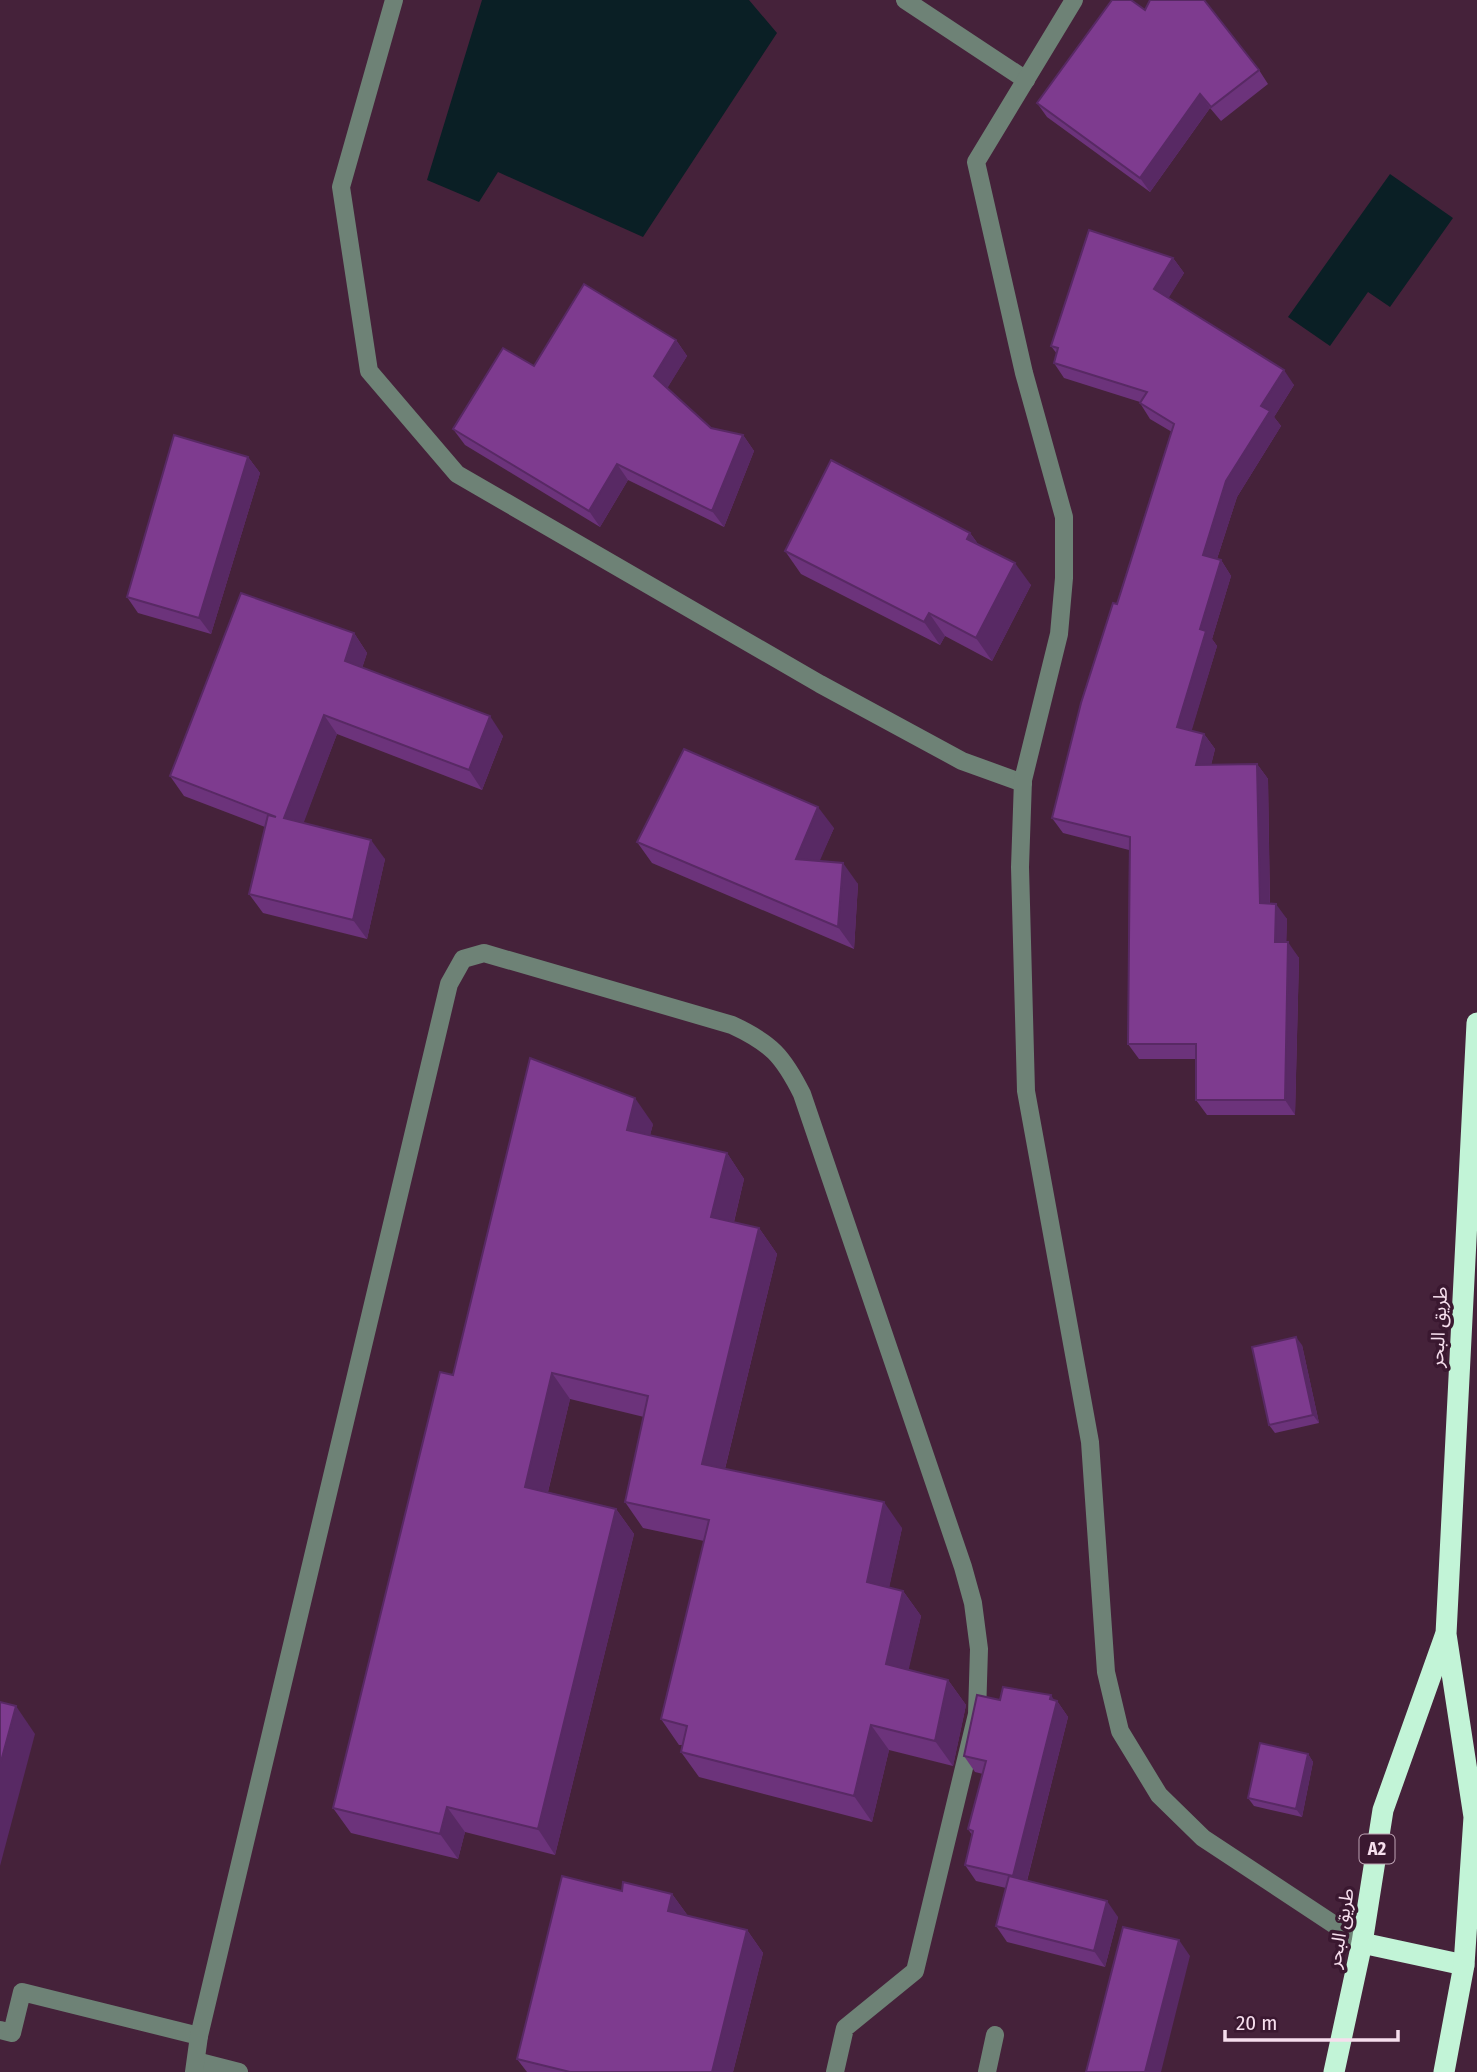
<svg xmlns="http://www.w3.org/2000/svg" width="1477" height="2072" font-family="'Fira Sans Condensed','Noto Sans Arabic',sans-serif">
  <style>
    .water { fill: #0a1f25 }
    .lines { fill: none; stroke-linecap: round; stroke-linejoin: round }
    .minor { stroke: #6e8276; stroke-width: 18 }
    .highway { stroke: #c2f4d7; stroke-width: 21 }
    .wall { fill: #6c337b }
    .shaded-wall { fill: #582964 }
    .building { fill: #7e3b8f; stroke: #582964; stroke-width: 2 }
    .labels { text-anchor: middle; stroke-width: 7; stroke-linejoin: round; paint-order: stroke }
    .shield { fill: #3a1830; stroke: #bea3b4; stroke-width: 2 }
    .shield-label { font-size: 18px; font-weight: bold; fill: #f6deed }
    .street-label { font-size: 19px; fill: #f6deed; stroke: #3a1830 }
  </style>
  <rect width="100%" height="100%" fill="#45223a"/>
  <g class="water">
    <path d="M 482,0 L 749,0 L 777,33 L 643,237 L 498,172 L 479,202 L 427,180 Z"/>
    <path d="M 1390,174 L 1453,218 L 1390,307 L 1368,292 L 1330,346 L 1288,317 Z"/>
  </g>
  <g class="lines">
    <g class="minor">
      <path d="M 394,0 L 341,187 L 369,371 L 457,474 L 820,684 L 962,761 L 1023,783"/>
      <path d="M 905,0 L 1026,80"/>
      <path d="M 1074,0 L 976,162 L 1024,373 L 1064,517 L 1064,578 L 1059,634 L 1023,780 L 1020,867 L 1026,1091 L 1090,1442 L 1106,1672 L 1120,1731 L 1159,1795 L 1203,1838 L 1362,1943"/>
      <path d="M 0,2030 L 12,2033 L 22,1992 L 199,2036"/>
      <path d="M 196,2061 L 239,2072"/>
      <path d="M 194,2072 L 199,2036 L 449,984 L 463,959 L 484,953 L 732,1025 C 771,1043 783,1056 802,1094 L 963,1567 L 973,1603 L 979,1649 L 977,1714 L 915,1971 L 845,2028 L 835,2072"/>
      <path d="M 987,2072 L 995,2035"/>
    </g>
    <g class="highway">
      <path d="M 1362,1943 L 1464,1965"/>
      <path d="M 1334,2072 L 1362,1943 L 1383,1810 L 1445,1636"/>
      <path d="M 1444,2072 L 1464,1965 L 1474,1817 L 1446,1634 L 1477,1023"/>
    </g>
  </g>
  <g class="wall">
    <path d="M 1145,10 L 1259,70 L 1268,84 L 1221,121 L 1210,108 L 1150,192 L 1047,117 L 1037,103 Z"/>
    <path d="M 1173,258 L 1184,273 L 1168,298 L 1294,385 L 1274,417 L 1281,426 L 1237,497 L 1217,559 L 1221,560 L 1231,576 L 1212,639 L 1217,646 L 1191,731 L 1204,734 L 1215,749 L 1211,765 L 1257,764 L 1268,779 L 1270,904 L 1287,919 L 1286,942 L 1299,958 L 1295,1115 L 1207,1115 L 1196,1100 L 1196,1059 L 1139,1059 L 1128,1044 L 1129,850 L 1063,833 L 1052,818 L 1117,604 L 1172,432 L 1150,419 L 1140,403 L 1140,402 L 1064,378 L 1054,363 L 1057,354 L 1051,346 Z"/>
    <path d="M 676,340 L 687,356 L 667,388 L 711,428 L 743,435 L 754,451 L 724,527 L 628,480 L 600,527 L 465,445 L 453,429 L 534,366 Z"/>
    <path d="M 248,457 L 260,473 L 211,634 L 138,613 L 127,597 Z"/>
    <path d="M 970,533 L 978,544 L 1031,585 L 992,661 L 945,636 L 940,645 L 801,574 L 785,551 Z"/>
    <path d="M 354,633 L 367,653 L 362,668 L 503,736 L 482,790 L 337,734 L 303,823 L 385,859 L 367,939 L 263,913 L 249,894 L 265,827 L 184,796 L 170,776 Z"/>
    <path d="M 834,828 L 819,861 L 858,884 L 854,949 L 652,863 L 637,842 Z"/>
    <path d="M 653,1124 L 650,1135 L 727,1153 L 744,1179 L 734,1222 L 759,1228 L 777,1254 L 725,1469 L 902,1528 L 889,1587 L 903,1591 L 921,1616 L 908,1670 L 948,1680 L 966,1705 L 953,1766 L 889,1750 L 872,1822 L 699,1777 L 681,1752 L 682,1745 L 679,1745 L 661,1719 L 704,1541 L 643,1528 L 625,1502 L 644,1417 L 570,1399 L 548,1492 L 616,1509 L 634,1534 L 555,1855 L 465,1832 L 458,1859 L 351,1833 L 333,1808 L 453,1375 Z"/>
    <path d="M 1302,1345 L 1319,1423 L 1275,1433 L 1269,1425 Z"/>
    <path d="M 1000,1700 L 1054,1700 L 1057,1701 L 1068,1717 L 1027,1881 L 1118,1917 L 1105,1967 L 1007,1942 L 996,1926 L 1006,1888 L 976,1881 L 965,1865 L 972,1835 L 968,1829 L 983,1774 L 975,1772 L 964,1756 Z"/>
    <path d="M 1308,1754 L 1313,1762 L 1302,1817 L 1254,1806 L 1248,1798 Z"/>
    <path d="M 622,1891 L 672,1894 L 688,1916 L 747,1930 L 763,1953 L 733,2072 L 527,2072 L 517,2059 Z"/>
  </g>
  <g class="shaded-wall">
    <path d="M 1200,94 L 1210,108 L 1150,192 L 1140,178 Z"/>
    <path d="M 1173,258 L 1184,273 L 1165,304 L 1154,289 Z"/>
    <path d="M 676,340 L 687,356 L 665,392 L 654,376 Z"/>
    <path d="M 1284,370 L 1294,385 L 1274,417 L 1281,426 L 1237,497 L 1213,571 L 1203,555 L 1226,481 L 1261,406 Z"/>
    <path d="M 743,435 L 754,451 L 724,527 L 712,511 Z"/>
    <path d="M 248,457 L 260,473 L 211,634 L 199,618 Z"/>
    <path d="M 617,464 L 628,480 L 600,527 L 589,511 Z"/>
    <path d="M 970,533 L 986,555 L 967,539 Z"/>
    <path d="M 1221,560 L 1231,576 L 1212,639 L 1217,646 L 1188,743 L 1177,727 L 1200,629 Z"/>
    <path d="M 1015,563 L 1031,585 L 992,661 L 976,638 Z"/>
    <path d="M 929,613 L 945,636 L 940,645 L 924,622 Z"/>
    <path d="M 354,633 L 367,653 L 358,680 L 345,661 Z"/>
    <path d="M 324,715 L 337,734 L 298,838 L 284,818 Z"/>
    <path d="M 490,716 L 503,736 L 482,790 L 469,770 Z"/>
    <path d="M 1204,734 L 1215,749 L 1207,781 L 1196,765 Z"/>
    <path d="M 1257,764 L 1268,779 L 1270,919 L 1260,903 Z"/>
    <path d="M 818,807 L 834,828 L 811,881 L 796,859 Z"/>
    <path d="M 371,840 L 385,859 L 367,939 L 353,920 Z"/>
    <path d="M 843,863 L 858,884 L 854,949 L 838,927 Z"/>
    <path d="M 1276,904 L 1287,919 L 1286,957 L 1275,942 Z"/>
    <path d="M 1288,942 L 1299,958 L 1295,1115 L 1285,1100 Z"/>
    <path d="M 635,1098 L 653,1124 L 645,1155 L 627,1130 Z"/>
    <path d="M 727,1153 L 744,1179 L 729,1242 L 711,1217 Z"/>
    <path d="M 759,1228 L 777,1254 L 720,1489 L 702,1464 Z"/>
    <path d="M 1296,1337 L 1302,1345 L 1319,1423 L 1313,1415 Z"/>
    <path d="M 552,1373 L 570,1399 L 543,1512 L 525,1487 Z"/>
    <path d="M 884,1502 L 902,1528 L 885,1607 L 867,1582 Z"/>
    <path d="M 616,1509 L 634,1534 L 555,1855 L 538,1829 Z"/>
    <path d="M 903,1591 L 921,1616 L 904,1690 L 886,1664 Z"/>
    <path d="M 948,1680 L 966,1705 L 953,1766 L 935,1741 Z"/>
    <path d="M 1051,1695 L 1056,1703 L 1057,1701 L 1068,1717 L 1024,1892 L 1013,1876 Z"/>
    <path d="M 16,1706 L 35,1734 L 0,1866 L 0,1765 Z"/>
    <path d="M 871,1725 L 889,1750 L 872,1822 L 854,1796 Z"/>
    <path d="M 1308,1754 L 1313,1762 L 1302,1817 L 1296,1809 Z"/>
    <path d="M 447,1807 L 465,1832 L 458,1859 L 440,1834 Z"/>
    <path d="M 672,1894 L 688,1916 L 668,1911 Z"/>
    <path d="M 1107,1901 L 1118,1917 L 1105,1967 L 1094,1951 Z"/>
    <path d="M 747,1930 L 763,1953 L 733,2072 L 712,2072 Z"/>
    <path d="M 1179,1940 L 1190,1956 L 1161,2072 L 1145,2072 Z"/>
  </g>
  <g class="building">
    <path d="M 1112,0 L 1131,0 L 1145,10 L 1150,0 L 1204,0 L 1259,70 L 1211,107 L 1200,94 L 1140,178 L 1037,103 Z"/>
    <path d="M 1089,230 L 1173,258 L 1154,289 L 1284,370 L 1261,406 L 1270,411 L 1226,481 L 1203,555 L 1221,560 L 1200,629 L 1206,631 L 1177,727 L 1204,734 L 1196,765 L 1257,764 L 1260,903 L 1276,904 L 1275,942 L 1288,942 L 1285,1100 L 1196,1100 L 1196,1044 L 1128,1044 L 1130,837 L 1052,818 L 1081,703 L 1113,603 L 1117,604 L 1174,424 L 1140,403 L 1147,392 L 1054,363 L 1058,348 L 1051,346 Z"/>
    <path d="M 584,284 L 676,340 L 654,376 L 711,428 L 743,435 L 712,511 L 617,464 L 589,511 L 453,429 L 503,348 L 534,366 Z"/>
    <path d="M 174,435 L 248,457 L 199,618 L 127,597 Z"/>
    <path d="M 831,460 L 970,533 L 967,539 L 1015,563 L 976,638 L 929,613 L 924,622 L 785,551 Z"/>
    <path d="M 241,593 L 354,633 L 345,661 L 490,716 L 469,770 L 324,715 L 284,818 L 371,840 L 353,920 L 249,894 L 268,815 L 276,817 L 170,776 Z"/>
    <path d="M 684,749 L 818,807 L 796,859 L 843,863 L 838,927 L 637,842 Z"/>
    <path d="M 530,1058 L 635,1098 L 627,1130 L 727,1153 L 711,1217 L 759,1228 L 702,1464 L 884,1502 L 867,1582 L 903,1591 L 886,1664 L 948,1680 L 935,1741 L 871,1725 L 854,1796 L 681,1752 L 687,1726 L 661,1719 L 709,1520 L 625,1502 L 648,1396 L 552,1373 L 525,1487 L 616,1509 L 538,1829 L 447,1807 L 440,1834 L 333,1808 L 440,1372 L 453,1375 Z"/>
    <path d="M 1296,1337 L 1313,1415 L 1269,1425 L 1252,1347 Z"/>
    <path d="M 1003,1687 L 1051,1695 L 1050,1699 L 1057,1701 L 1013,1876 L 965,1865 L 973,1831 L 968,1829 L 986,1761 L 964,1756 L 977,1695 L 1000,1700 Z"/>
    <path d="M 0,1702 L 16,1706 L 0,1765 Z"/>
    <path d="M 1260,1743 L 1308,1754 L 1296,1809 L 1248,1798 Z"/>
    <path d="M 562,1876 L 622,1891 L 623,1882 L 672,1894 L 668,1911 L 747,1930 L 712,2072 L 570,2072 L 517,2059 Z"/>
    <path d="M 1009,1876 L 1107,1901 L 1094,1951 L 996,1926 Z"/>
    <path d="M 1123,1927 L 1179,1940 L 1145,2072 L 1086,2072 Z"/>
  </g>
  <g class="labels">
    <rect class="shield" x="1359.5" y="1834.5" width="35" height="29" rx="5"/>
    <g class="shield-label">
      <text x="1377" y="1855">A2</text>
    </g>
    <g class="street-label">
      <text transform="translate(1438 1327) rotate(-87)" y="7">طريق البحر</text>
      <text transform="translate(1340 1928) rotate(-80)" y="7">طريق البحر</text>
    </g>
  </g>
  <path d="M1225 2030v10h173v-10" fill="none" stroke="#f6deed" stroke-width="3.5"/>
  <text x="1236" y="2030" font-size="21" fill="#f6deed" stroke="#3a1830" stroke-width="5" paint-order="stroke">20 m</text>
</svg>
